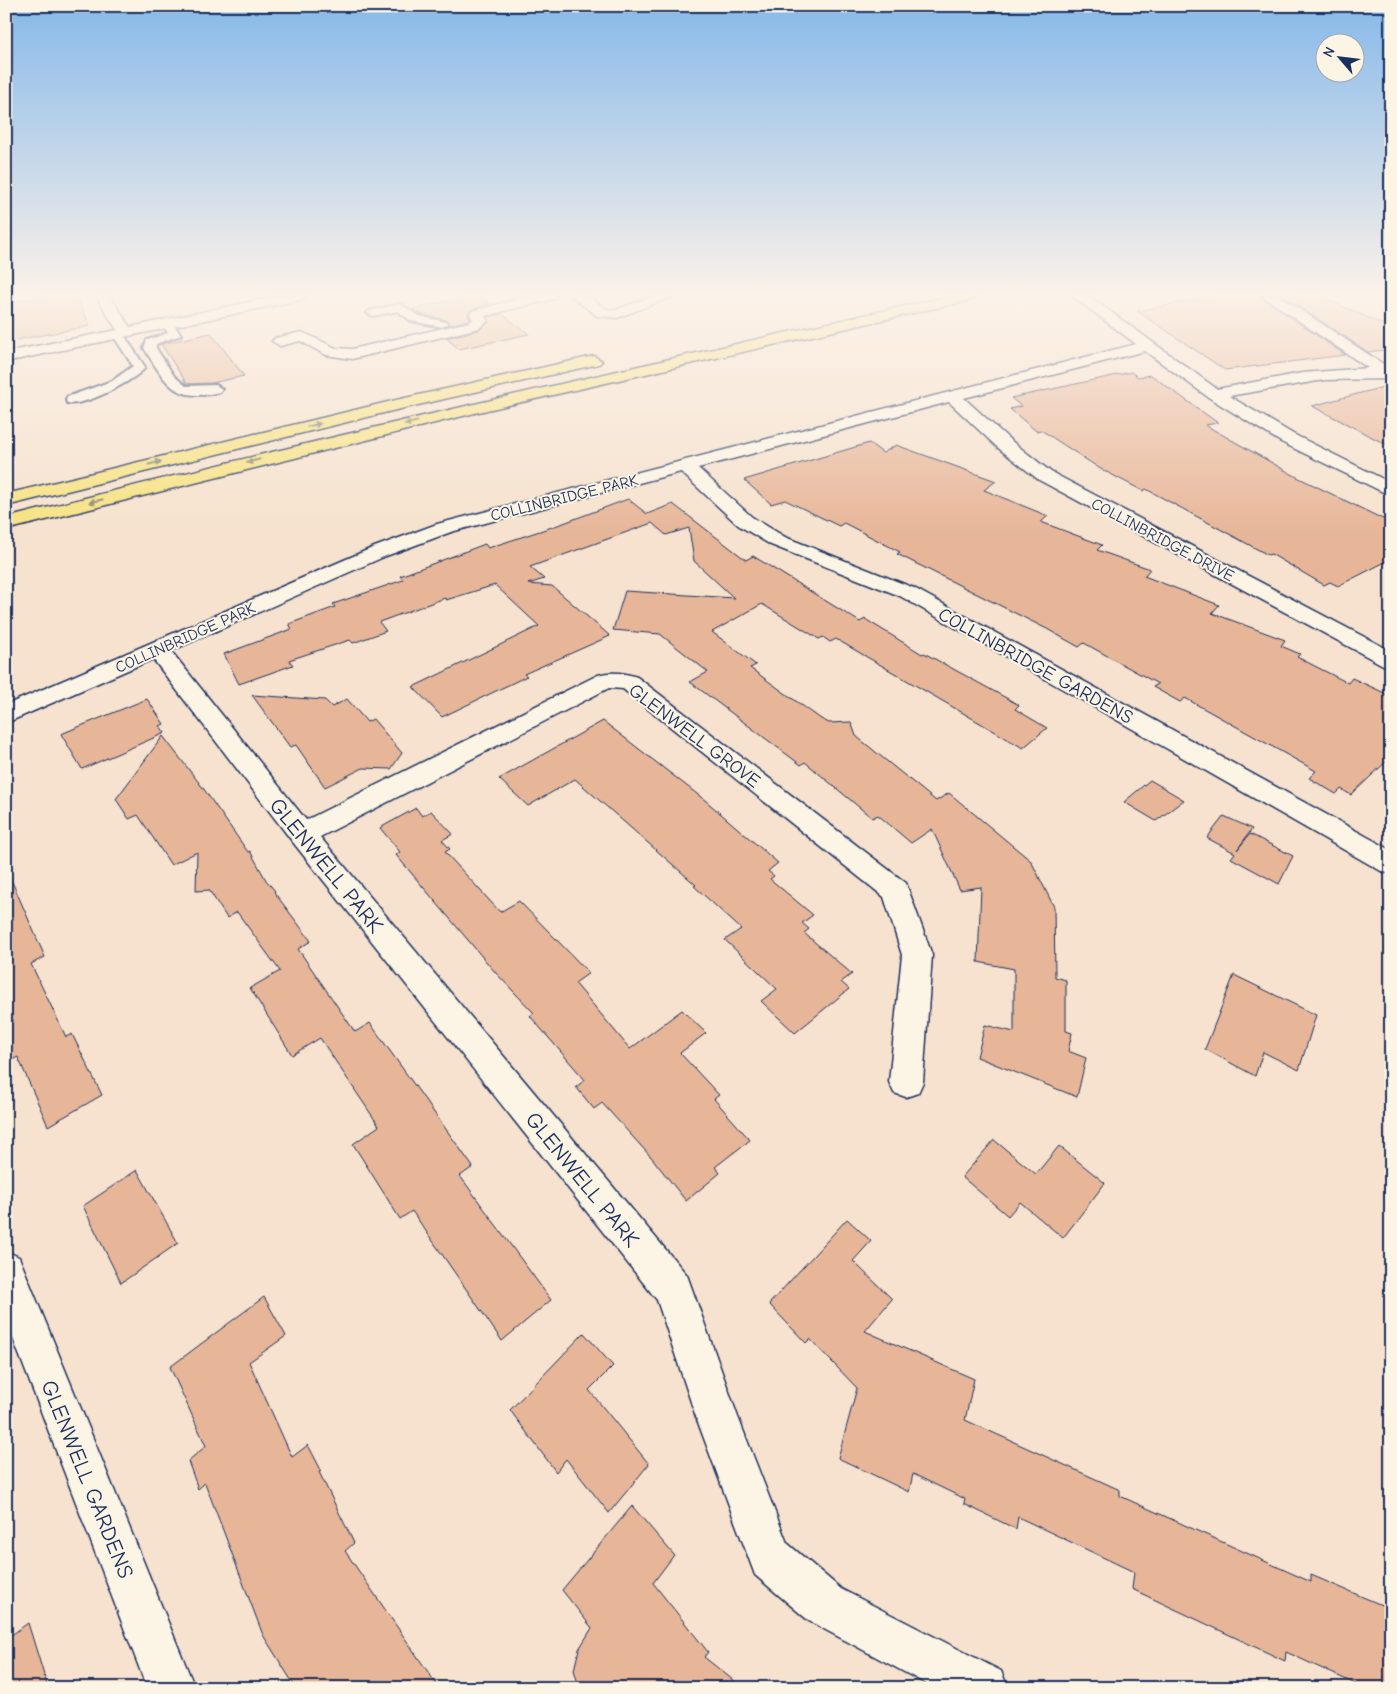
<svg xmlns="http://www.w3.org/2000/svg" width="1397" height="1694" font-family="'Comic Neue',sans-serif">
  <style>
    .building { fill: #e7b698; stroke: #1b2f5e }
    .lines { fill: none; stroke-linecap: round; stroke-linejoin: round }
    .service-casing { stroke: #1b2f5e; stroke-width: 4 }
    .minor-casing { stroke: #1b2f5e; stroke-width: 3 }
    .motorway-casing { stroke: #1b2f5e; stroke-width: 3 }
    .service { fill: #fcf5e5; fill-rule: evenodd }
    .minor { fill: #fcf5e5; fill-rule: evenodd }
    .motorway { fill: #f7e281; fill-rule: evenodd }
    .oneway { fill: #898870 }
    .labels { text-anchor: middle; stroke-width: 4; stroke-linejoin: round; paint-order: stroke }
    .far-street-label { font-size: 16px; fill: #1b2f5e; stroke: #fcf5e5 }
    .street-label { font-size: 19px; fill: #1b2f5e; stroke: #fcf5e5 }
    .near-street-label { font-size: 22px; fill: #1b2f5e; stroke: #fcf5e5 }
  </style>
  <rect width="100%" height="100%" fill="#f6e2ce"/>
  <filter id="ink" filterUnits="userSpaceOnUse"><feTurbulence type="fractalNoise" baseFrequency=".02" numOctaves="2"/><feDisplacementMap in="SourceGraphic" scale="10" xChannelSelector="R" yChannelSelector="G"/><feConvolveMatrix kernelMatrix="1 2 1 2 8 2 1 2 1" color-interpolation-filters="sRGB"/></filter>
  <g filter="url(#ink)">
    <g class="building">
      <path d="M 43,296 L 76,296 L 90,326 L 6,342 L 6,303 Z"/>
      <path d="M 471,296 L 480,296 L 490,304 L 470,310 L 468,315 L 470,319 L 468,320 L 450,325 L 446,320 L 420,314 L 413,309 Z"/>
      <path d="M 1214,296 L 1260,296 L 1345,355 L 1225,370 L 1137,311 Z"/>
      <path d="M 1283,296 L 1320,296 L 1391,328 L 1391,349 L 1368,352 Z"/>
      <path d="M 502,314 L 529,334 L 459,349 L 446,338 L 479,330 L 489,322 L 488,317 Z"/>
      <path d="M 211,333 L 244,376 L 212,383 L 187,384 L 161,344 Z"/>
      <path d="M 1131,372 L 1138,377 L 1151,375 L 1218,423 L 1205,425 L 1297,477 L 1391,523 L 1391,559 L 1338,586 L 1330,582 L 1324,585 L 1271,554 L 1268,555 L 1146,489 L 1143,491 L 1099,468 L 1041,430 L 1036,431 L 1010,409 L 1021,406 L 1011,398 Z"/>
      <path d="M 1391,385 L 1391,447 L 1312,406 Z"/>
      <path d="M 869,443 L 883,453 L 896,445 L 996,481 L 984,490 L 1048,516 L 1041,522 L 1102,545 L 1097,550 L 1150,569 L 1144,576 L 1219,605 L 1212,613 L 1285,640 L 1281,646 L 1300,654 L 1297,657 L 1348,683 L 1352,678 L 1391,696 L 1391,757 L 1351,795 L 1341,789 L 1336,794 L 1309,778 L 1316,771 L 1185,698 L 1180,702 L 1153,687 L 1158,684 L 1084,643 L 1079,647 L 1047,629 L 897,554 L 900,552 L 844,523 L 839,526 L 785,500 L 771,504 L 744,480 Z"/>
      <path d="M 628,499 L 647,514 L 673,504 L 746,560 L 753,556 L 860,622 L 865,619 L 922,654 L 924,653 L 1019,705 L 1015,709 L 1047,728 L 1023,748 L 836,639 L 830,642 L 823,637 L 819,639 L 762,604 L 712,632 L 756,665 L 750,668 L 821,719 L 829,723 L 851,722 L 856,736 L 936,801 L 949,793 L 1031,861 L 1054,907 L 1055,977 L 1066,980 L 1066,1031 L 1072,1033 L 1068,1051 L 1086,1058 L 1077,1097 L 977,1057 L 985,1025 L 1014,1032 L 1014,969 L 978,962 L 981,887 L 960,890 L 932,829 L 911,843 L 878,815 L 872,818 L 805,762 L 801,765 L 690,682 L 708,672 L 660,634 L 613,630 L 625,591 L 734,598 L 694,561 L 689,528 L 666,535 L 652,523 L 530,567 L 544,579 L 528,584 L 552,586 L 610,636 L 524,674 L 527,676 L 442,717 L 413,687 L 539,626 L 495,585 L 446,600 L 445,598 L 379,622 L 386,631 L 353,643 L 350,640 L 289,660 L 293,665 L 239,684 L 224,654 L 292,629 L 289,624 L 335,607 L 333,604 L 403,580 L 400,576 L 485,544 L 488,548 L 561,524 Z"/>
      <path d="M 252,695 L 325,700 L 332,707 L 347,699 L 367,722 L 373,719 L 402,753 L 391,769 L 363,768 L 325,787 L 296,745 L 290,747 Z"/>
      <path d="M 147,699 L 164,724 L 160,726 L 165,733 L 82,769 L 61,734 Z"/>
      <path d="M 603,721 L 706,801 L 778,863 L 768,871 L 774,876 L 770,879 L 813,915 L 802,923 L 809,929 L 804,933 L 852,974 L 841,982 L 849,989 L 795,1033 L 761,1001 L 777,989 L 725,940 L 741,929 L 694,886 L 696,885 L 575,779 L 528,806 L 499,779 Z"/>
      <path d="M 163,736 L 203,788 L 248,852 L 250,851 L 266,880 L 275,891 L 274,892 L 311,941 L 298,949 L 355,1032 L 370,1023 L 473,1167 L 460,1176 L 551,1300 L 502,1341 L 412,1211 L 400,1219 L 353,1144 L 379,1126 L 320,1038 L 292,1055 L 250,988 L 280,971 L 237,912 L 227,918 L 209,890 L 196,891 L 197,852 L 171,865 L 138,815 L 129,819 L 116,799 Z"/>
      <path d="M 1150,780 L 1184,800 L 1156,821 L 1124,802 Z"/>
      <path d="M 416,808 L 422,816 L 431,811 L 453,834 L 442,840 L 450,849 L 445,852 L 500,912 L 519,901 L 589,973 L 575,983 L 630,1049 L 682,1010 L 706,1033 L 680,1053 L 719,1095 L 714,1099 L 750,1140 L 715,1167 L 720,1173 L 686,1201 L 652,1158 L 602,1103 L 594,1109 L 576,1087 L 585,1080 L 530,1016 L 534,1013 L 495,972 L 396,855 L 400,852 L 380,828 Z"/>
      <path d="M 1224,816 L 1252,829 L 1237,850 L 1250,834 L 1293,856 L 1279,884 L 1231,858 L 1235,853 L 1207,838 Z"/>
      <path d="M 6,868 L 45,957 L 31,964 L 66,1037 L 72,1034 L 102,1095 L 48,1126 L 18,1057 L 6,1063 Z"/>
      <path d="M 1234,975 L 1316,1015 L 1299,1070 L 1263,1052 L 1255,1076 L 1205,1049 Z"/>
      <path d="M 994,1140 L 1036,1174 L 1059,1146 L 1105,1183 L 1063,1238 L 1020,1202 L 1008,1216 L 962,1177 Z"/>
      <path d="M 137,1170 L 178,1243 L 121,1283 L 83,1206 Z"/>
      <path d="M 847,1219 L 871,1241 L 853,1261 L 892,1299 L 865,1331 L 974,1379 L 965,1420 L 1120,1490 L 1120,1496 L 1311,1582 L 1311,1575 L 1391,1609 L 1391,1688 L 1364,1688 L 1286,1652 L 1285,1661 L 1132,1589 L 1134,1572 L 1018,1517 L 1016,1529 L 964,1504 L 965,1499 L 913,1474 L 909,1492 L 838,1458 L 857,1388 L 810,1339 L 806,1343 L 769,1304 Z"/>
      <path d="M 264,1297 L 286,1336 L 249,1362 L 292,1457 L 308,1445 L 321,1470 L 319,1472 L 354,1543 L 345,1551 L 439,1688 L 296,1688 L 263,1635 L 205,1483 L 198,1489 L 188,1461 L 206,1446 L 170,1367 Z"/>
      <path d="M 584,1333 L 613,1366 L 589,1390 L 649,1464 L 609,1513 L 566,1459 L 556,1472 L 510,1410 Z"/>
      <path d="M 632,1506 L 674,1555 L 653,1583 L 708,1652 L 704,1657 L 743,1688 L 582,1688 L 577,1680 L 574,1670 L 579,1649 L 592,1628 L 562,1590 Z"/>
      <path d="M 28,1623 L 48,1688 L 6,1688 L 6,1639 Z"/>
    </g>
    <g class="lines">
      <defs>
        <g id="service">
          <path d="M 6,296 L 14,296 L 6,300 Z"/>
          <path d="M 400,304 L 419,316 L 446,322 L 448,324 L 442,327 L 411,321 L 398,311 L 373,316 L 367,313 L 369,311 Z"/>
          <path d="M 168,321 L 172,322 L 181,335 L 156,344 L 156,348 L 174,376 L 186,386 L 216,385 L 222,389 L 220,392 C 174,403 166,383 144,348 L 147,340 L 168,333 L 162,324 Z"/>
          <path d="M 118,331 L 122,332 L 145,367 L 143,370 C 130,382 85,407 67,403 L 66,400 L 67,397 L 112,381 L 133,366 L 112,334 Z"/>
        </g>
        <g id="minor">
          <path d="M 96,296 L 110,296 L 130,327 L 278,296 L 307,296 L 300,300 L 6,362 L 6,352 L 117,330 Z"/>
          <path d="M 530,296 L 556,296 L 554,299 L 485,316 L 488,321 L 479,328 L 352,359 L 326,355 L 300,341 L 280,346 L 272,341 L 275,338 L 302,332 L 336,348 L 352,349 L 469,322 L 473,320 L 470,314 L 472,311 Z"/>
          <path d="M 571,296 L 588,296 L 606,309 L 616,310 L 653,296 L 674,296 L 617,318 L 597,316 Z"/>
          <path d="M 1072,296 L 1089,296 L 1217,389 L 1302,373 L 1368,368 L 1262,296 L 1279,296 L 1391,369 L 1391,379 L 1324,380 L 1229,396 L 1293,434 L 1391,483 L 1391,496 L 1281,442 L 1208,397 L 1145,351 L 964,398 L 1009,439 L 1051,472 L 1391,651 L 1391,667 L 1383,665 L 1039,480 L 997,447 L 949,402 L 698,468 L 752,517 L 785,537 L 914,588 L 1391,850 L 1391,874 L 1381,871 L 900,596 L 771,545 L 738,525 L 681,472 L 451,532 L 386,556 L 171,651 L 306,820 L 598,675 C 611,671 625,673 637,677 L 906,883 L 932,955 L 923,1082 L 918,1093 L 906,1097 L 894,1093 L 889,1082 L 902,955 L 884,897 L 623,689 L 609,688 L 320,837 L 687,1275 L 738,1417 L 787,1543 L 841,1589 L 1001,1671 L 1008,1688 L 934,1688 L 809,1621 L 755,1575 L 696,1417 L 657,1300 L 292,841 L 153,659 L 6,723 L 6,705 L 372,548 L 437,524 L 1136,344 Z"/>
          <path d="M 6,1251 L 19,1257 L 195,1688 L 147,1688 L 6,1320 Z"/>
        </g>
        <g id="motorway">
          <path d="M 950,296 L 978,296 L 971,300 L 487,410 L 6,530 L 6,518 C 319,438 634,366 950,296 Z"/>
          <path d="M 594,356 L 602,361 L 599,364 L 396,410 L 6,506 L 6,494 L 396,400 Z"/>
        </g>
      </defs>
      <use href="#service" class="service-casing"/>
      <use href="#minor" class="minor-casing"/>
      <use href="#motorway" class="motorway-casing"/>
      <use href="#service" class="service"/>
      <use href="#minor" class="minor"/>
      <use href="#motorway" class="motorway"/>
    </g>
    <defs><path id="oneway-solid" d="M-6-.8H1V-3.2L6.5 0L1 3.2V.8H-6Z" transform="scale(1.25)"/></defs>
    <g class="oneway">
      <use href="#oneway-solid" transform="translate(411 423) rotate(167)"/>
      <use href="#oneway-solid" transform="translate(314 425) rotate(-13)"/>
      <use href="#oneway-solid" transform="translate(253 461) rotate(166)"/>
      <use href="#oneway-solid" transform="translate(155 463) rotate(-13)"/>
      <use href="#oneway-solid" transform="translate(96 501) rotate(166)"/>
    </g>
  </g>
  <linearGradient id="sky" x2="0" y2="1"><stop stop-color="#86b9ea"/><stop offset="0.55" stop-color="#fbf2e9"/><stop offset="1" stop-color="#fbf2e9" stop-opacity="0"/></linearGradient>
  <rect width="1397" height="534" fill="url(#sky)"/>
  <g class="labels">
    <g class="far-street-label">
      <text transform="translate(564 497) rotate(-14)" y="6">COLLINBRIDGE PARK</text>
      <text transform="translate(1163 539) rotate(28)" y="6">COLLINBRIDGE DRIVE</text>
      <text transform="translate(185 637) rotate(-24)" y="6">COLLINBRIDGE PARK</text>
    </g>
    <g class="street-label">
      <text transform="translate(1036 665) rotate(29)" y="7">COLLINBRIDGE GARDENS</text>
      <text transform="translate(695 735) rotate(37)" y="7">GLENWELL GROVE</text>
    </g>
    <g class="near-street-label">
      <text transform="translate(327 865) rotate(51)" y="8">GLENWELL PARK</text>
      <text transform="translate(583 1179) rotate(51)" y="8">GLENWELL PARK</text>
      <text transform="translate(88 1479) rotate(68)" y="8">GLENWELL GARDENS</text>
    </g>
  </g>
  <rect width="1397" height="1694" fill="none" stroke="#fcf5e5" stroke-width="25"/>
  <rect x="12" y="12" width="1372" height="1669" fill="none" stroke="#1b2f5e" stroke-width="2" filter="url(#ink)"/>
  <g transform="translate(1340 58) rotate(298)"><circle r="24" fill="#fcf5e5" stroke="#a2a6af"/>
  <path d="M0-4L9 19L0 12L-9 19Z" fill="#1b2f5e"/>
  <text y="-8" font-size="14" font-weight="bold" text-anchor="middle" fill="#1b2f5e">N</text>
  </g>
</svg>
